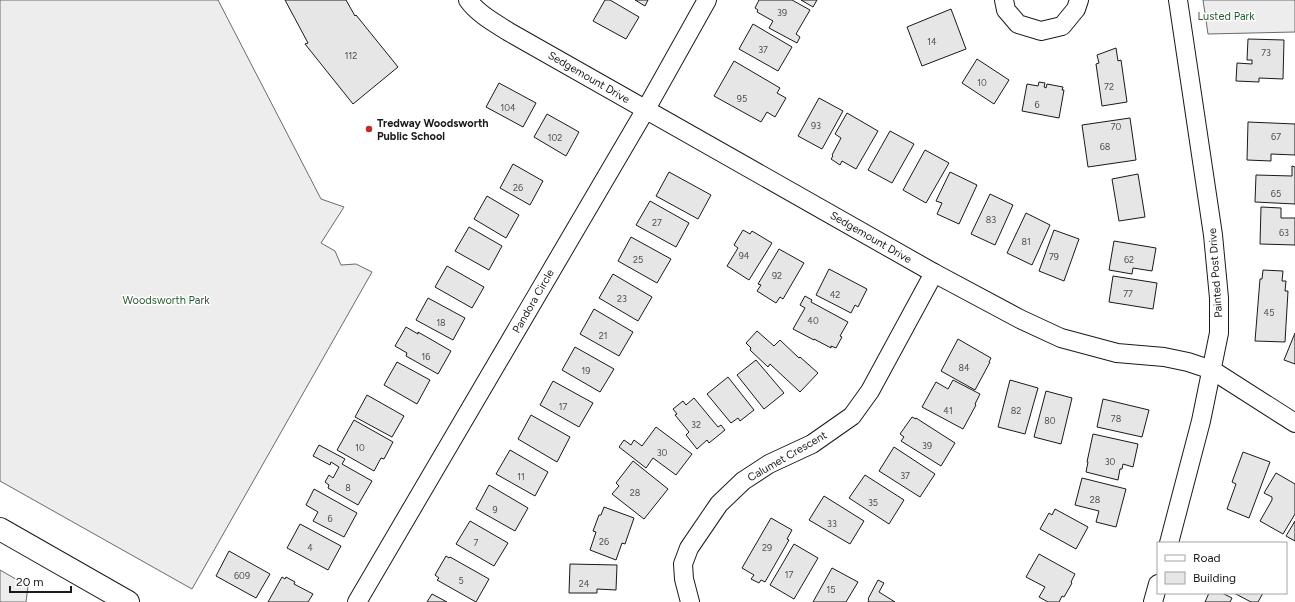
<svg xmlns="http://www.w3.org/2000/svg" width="1295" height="602" font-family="Figtree,sans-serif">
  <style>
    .built { fill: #ededed; stroke: #6a6a6a }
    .building { fill: #e6e6e6; stroke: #1a1a1a }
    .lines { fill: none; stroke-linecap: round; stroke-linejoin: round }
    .minor-casing { stroke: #1a1a1a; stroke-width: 20 }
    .tertiary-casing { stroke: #1a1a1a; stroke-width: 24 }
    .minor { stroke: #fff; stroke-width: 18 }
    .tertiary { stroke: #fff; stroke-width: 22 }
    .poi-dot { fill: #c62828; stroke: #fff; stroke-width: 1.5 }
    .labels { text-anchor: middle; stroke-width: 3; stroke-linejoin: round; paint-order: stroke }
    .number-label { font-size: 9px; fill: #4d4d4d }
    .park-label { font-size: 11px; fill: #2b5a34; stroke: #fff }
    .street-label { font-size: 11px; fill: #1a1a1a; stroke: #fff }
    .poi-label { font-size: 11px; font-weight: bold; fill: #1a1a1a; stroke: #fff; text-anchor: start }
  </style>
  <rect width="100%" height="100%" fill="#fff"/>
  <g class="built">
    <path d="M 0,0 L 218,0 L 321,199 L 344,207 L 321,243 L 335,251 L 341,265 L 356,264 L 372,272 L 192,589 L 0,481 Z"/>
    <path d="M 1203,0 L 1295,0 L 1295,32 L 1208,34 Z"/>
    <path d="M 0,570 L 28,586 L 26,602 L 0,602 Z"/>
  </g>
  <g class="building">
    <path d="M 285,0 L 346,0 L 355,16 L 356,15 L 398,67 L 353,104 L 305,44 L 308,43 Z"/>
    <path d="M 605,0 L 610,0 L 639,17 L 626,39 L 593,21 Z"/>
    <path d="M 635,0 L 648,0 L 645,6 Z"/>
    <path d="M 759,0 L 792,0 L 810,10 L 796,34 L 800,37 L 797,43 L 769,28 L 773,21 L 757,12 L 758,10 L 755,8 Z"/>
    <path d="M 801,0 L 817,0 L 813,7 Z"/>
    <path d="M 951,9 L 966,49 L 922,66 L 907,27 Z"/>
    <path d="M 753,24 L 792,47 L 778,71 L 739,49 Z"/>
    <path d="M 1248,39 L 1284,40 L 1283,79 L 1259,78 L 1259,82 L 1236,81 L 1237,63 L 1252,64 L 1252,60 L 1247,60 Z"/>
    <path d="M 1116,48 L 1118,61 L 1121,60 L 1127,102 L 1102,106 L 1096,64 L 1099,63 L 1097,55 Z"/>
    <path d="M 977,59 L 1009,80 L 994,104 L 962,83 Z"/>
    <path d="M 734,61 L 780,88 L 777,93 L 786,98 L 775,117 L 767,112 L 761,122 L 714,96 Z"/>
    <path d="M 1039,82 L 1045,83 L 1044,87 L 1046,88 L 1047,84 L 1063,87 L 1062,90 L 1064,90 L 1059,118 L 1022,111 L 1027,84 L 1038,86 Z"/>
    <path d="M 499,83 L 536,103 L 523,127 L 486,107 Z"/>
    <path d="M 819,98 L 843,111 L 822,149 L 798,136 Z"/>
    <path d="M 847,113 L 878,131 L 856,169 L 842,161 L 840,165 L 831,159 L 833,156 L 832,155 L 841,138 L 835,134 Z"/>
    <path d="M 547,114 L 579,132 L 566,156 L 534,137 Z"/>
    <path d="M 1130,118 L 1136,160 L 1088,167 L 1082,125 Z"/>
    <path d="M 1248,122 L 1295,124 L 1295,155 L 1271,154 L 1271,161 L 1247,160 Z"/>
    <path d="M 890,131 L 914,144 L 892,183 L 868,170 Z"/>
    <path d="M 925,150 L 949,163 L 926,203 L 903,190 Z"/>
    <path d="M 513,164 L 543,181 L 530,205 L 500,188 Z"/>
    <path d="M 1292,166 L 1295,167 L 1295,204 L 1255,202 L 1256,175 L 1292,176 Z"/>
    <path d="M 669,172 L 711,195 L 698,219 L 656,196 Z"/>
    <path d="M 950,172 L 977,185 L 959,224 L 937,214 L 942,203 L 936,201 Z"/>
    <path d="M 1138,174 L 1145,217 L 1119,221 L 1112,179 Z"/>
    <path d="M 990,194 L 1013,205 L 995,245 L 971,234 Z"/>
    <path d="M 487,196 L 519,215 L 506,238 L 474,219 Z"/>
    <path d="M 650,201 L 689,223 L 676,247 L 636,225 Z"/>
    <path d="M 1261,207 L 1281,208 L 1281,218 L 1295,218 L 1295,245 L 1260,244 Z"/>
    <path d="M 1026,213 L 1050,225 L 1032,265 L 1007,253 Z"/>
    <path d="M 469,227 L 502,246 L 489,270 L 455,251 Z"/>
    <path d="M 743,230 L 750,234 L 752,231 L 772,243 L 749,280 L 727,266 L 738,248 L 734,245 Z"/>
    <path d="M 1054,230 L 1079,239 L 1064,281 L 1039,271 Z"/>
    <path d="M 631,237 L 671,259 L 657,283 L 618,261 Z"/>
    <path d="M 1114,241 L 1156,248 L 1152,271 L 1133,268 L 1132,274 L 1109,270 Z"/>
    <path d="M 779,249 L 804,263 L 783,299 L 780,297 L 776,303 L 757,291 L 761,285 L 758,284 Z"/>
    <path d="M 447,266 L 484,287 L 472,308 L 435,287 Z"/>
    <path d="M 829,269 L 867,289 L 858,307 L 855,305 L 851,313 L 816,295 Z"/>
    <path d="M 1263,270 L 1283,271 L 1282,281 L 1286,281 L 1285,291 L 1288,291 L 1285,342 L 1255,341 L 1260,279 L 1262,279 Z"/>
    <path d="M 613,274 L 652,297 L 638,321 L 599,298 Z"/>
    <path d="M 1113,276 L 1157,283 L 1153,309 L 1109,302 Z"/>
    <path d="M 805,296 L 812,300 L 811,302 L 848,322 L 840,336 L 842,337 L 836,348 L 831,346 L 831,348 L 814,339 L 814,340 L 793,329 L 805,308 L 800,305 Z"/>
    <path d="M 428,298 L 465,318 L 453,340 L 416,320 Z"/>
    <path d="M 594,309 L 633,332 L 619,356 L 580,334 Z"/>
    <path d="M 406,327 L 418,334 L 418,332 L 451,351 L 438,374 L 406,356 L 407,353 L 395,346 Z"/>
    <path d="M 757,331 L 774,346 L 780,340 L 799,358 L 800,357 L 818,373 L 800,392 L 770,364 L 768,367 L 750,350 L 751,348 L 746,343 Z"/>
    <path d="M 1295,333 L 1295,364 L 1284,360 Z"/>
    <path d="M 958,339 L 991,358 L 989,362 L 990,362 L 975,390 L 941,371 Z"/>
    <path d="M 575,347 L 614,369 L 600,392 L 562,370 Z"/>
    <path d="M 756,360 L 784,393 L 764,409 L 737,375 Z"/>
    <path d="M 397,362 L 430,380 L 417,404 L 384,385 Z"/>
    <path d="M 728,377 L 754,410 L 740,421 L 738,418 L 731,423 L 707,394 Z"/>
    <path d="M 953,380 L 980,394 L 975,404 L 976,405 L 963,429 L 922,407 L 936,382 L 948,389 Z"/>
    <path d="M 1010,380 L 1038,388 L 1025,434 L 998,427 Z"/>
    <path d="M 553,381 L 593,403 L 579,427 L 540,405 Z"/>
    <path d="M 1046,391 L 1072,398 L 1061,444 L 1034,437 Z"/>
    <path d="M 367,395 L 404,416 L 392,437 L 355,417 Z"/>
    <path d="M 694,398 L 718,427 L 721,425 L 725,430 L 709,443 L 707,440 L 697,449 L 686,435 L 689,432 L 675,415 L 677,414 L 673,409 L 683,401 L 686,405 Z"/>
    <path d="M 1103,399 L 1149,410 L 1142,437 L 1097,427 Z"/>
    <path d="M 531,415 L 570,437 L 557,462 L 518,439 Z"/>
    <path d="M 912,417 L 916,419 L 916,418 L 955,443 L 941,466 L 901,441 L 904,437 L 900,434 Z"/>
    <path d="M 354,420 L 393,442 L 384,459 L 381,458 L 374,471 L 337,450 Z"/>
    <path d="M 656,427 L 692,454 L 676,475 L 653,458 L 646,468 L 619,447 L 624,440 L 631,445 L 634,440 L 642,446 Z"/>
    <path d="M 1093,434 L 1138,444 L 1133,467 L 1123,464 L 1122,469 L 1120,469 L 1118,480 L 1086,472 L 1088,462 L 1087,462 Z"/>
    <path d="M 319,445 L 345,459 L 342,464 L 372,481 L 358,505 L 328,488 L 329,485 L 325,482 L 329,475 L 333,478 L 339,467 L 331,462 L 330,465 L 313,456 Z"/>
    <path d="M 894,447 L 935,474 L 920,497 L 879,471 Z"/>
    <path d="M 510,450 L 548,472 L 535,496 L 496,474 Z"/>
    <path d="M 1243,452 L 1270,462 L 1249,518 L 1227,509 L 1236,484 L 1232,482 Z"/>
    <path d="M 633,461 L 668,489 L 644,519 L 612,494 L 619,486 L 616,483 Z"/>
    <path d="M 1276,473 L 1295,484 L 1295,514 L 1283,534 L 1260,521 L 1272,500 L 1272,497 L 1264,493 Z"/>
    <path d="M 865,475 L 904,500 L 889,524 L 849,498 Z"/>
    <path d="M 1082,478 L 1126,489 L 1116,527 L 1096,522 L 1099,511 L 1075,505 Z"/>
    <path d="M 489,485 L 528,508 L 515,531 L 476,509 Z"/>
    <path d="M 314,489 L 357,513 L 344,537 L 313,521 L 318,512 L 306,505 Z"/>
    <path d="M 824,496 L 864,521 L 850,544 L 809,520 Z"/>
    <path d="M 604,507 L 634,518 L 625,544 L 622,543 L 616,560 L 590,550 L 596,532 L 593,531 L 599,515 L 601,515 Z"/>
    <path d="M 1055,509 L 1088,527 L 1076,549 L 1040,529 L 1049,513 L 1052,515 Z"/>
    <path d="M 771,518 L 792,530 L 787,539 L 789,540 L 765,582 L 761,580 L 759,583 L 751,579 L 754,575 L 742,568 Z"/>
    <path d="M 470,521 L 508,543 L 494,566 L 456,544 Z"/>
    <path d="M 1295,521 L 1295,541 L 1286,536 Z"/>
    <path d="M 300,524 L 341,546 L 328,570 L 287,548 Z"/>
    <path d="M 794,544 L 818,558 L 794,599 L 770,585 Z"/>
    <path d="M 229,551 L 270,574 L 256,598 L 216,576 Z"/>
    <path d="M 1039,554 L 1075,574 L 1071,582 L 1072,583 L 1064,597 L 1062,596 L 1059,602 L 1048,602 L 1039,597 L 1045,587 L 1026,577 Z"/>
    <path d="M 446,556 L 449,558 L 450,557 L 489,579 L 476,602 L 437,580 L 439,578 L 435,575 Z"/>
    <path d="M 570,564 L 617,565 L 616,590 L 597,589 L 597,593 L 569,593 Z"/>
    <path d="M 832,568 L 858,582 L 846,602 L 813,602 Z"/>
    <path d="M 282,577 L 285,579 L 286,577 L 295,582 L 294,584 L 313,594 L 308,602 L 268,602 Z"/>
    <path d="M 878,580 L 884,583 L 879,592 L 895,602 L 868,602 L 869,600 L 868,599 Z"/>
    <path d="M 1209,593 L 1222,593 L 1232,598 L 1230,602 L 1205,602 Z"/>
    <path d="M 1234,593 L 1263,593 L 1258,602 L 1251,602 Z"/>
    <path d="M 432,594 L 447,602 L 427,602 Z"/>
  </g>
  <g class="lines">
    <defs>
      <g id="minor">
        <path d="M 468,0 C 478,14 495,23 509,32 L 934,273 L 1020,319 L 1061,338 L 1117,353 L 1164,357 L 1188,362 L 1212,370 L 1295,423"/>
        <path d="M 1004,0 L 1006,10 L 1018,24 L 1041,31 L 1062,26 L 1076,9 L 1079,0"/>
        <path d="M 1169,543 L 1201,421 L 1219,333 L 1219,298 L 1213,235 L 1178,0"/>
        <path d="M 357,602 L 646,109 L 707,0"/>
        <path d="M 690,602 L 684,579 L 683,564 L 689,548 L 719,504 L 743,481 L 769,464 L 812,444 L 852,416 L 870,391 L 934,273"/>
        <path d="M 1153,602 L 1158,584"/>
      </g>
      <path id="tertiary" d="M 0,529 L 128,602"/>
    </defs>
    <use href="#minor" class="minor-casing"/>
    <use href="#tertiary" class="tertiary-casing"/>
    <use href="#minor" class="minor"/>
    <use href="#tertiary" class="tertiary"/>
  </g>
  <circle class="poi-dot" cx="369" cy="129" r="4"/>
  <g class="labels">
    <g class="number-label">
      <text x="782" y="16">39</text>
      <text x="932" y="45">14</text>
      <text x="763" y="53">37</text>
      <text x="1266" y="56">73</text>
      <text x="351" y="59">112</text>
      <text x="982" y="86">10</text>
      <text x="1109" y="90">72</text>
      <text x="742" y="102">95</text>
      <text x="1037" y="108">6</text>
      <text x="508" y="111">104</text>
      <text x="816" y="129">93</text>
      <text x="1116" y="130">70</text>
      <text x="1276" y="140">67</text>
      <text x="555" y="141">102</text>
      <text x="1105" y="150">68</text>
      <text x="518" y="191">26</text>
      <text x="1276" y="197">65</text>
      <text x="991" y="223">83</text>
      <text x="657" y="226">27</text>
      <text x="1284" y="236">63</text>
      <text x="1026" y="245">81</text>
      <text x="744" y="259">94</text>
      <text x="1054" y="260">79</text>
      <text x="638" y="263">25</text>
      <text x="1129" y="263">62</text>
      <text x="777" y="279">92</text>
      <text x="1128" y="297">77</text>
      <text x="835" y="298">42</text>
      <text x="622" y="302">23</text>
      <text x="1269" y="316">45</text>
      <text x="813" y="324">40</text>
      <text x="441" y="326">18</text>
      <text x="603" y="339">21</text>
      <text x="426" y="360">16</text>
      <text x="964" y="371">84</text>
      <text x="586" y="374">19</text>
      <text x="563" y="410">17</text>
      <text x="948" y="414">41</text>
      <text x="1016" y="414">82</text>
      <text x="1116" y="422">78</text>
      <text x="1050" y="424">80</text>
      <text x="696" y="428">32</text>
      <text x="927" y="449">39</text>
      <text x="360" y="451">10</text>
      <text x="662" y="456">30</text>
      <text x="1110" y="465">30</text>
      <text x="905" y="479">37</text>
      <text x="521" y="480">11</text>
      <text x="348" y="491">8</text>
      <text x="635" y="496">28</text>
      <text x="1095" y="503">28</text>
      <text x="873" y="506">35</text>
      <text x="495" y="513">9</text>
      <text x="330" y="522">6</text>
      <text x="832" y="527">33</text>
      <text x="604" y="545">26</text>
      <text x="476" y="546">7</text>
      <text x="310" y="551">4</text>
      <text x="767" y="551">29</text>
      <text x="789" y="578">17</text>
      <text x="242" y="579">609</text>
      <text x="461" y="584">5</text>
      <text x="584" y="587">24</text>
      <text x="831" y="593">15</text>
    </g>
    <g class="park-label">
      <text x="1226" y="20">Lusted Park</text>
      <text x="166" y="304">Woodsworth Park</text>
    </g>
    <g class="street-label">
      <text transform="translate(589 77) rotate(30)" y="4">Sedgemount Drive</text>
      <text transform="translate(871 237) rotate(30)" y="4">Sedgemount Drive</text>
      <text transform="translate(1215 273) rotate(-94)" y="4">Painted Post Drive</text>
      <text transform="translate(533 301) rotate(-60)" y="4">Pandora Circle</text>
      <text transform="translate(787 456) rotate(-30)" y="4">Calumet Crescent</text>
    </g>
    <g class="poi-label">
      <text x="377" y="127">Tredway Woodsworth<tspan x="377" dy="13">Public School</tspan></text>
    </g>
  </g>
  <rect x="1157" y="542" width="130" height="52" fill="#ffffff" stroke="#a3a3a3"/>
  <rect x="1165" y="555" width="20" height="6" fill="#ffffff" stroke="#a3a3a3"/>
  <text x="1193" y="562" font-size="12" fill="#1a1a1a">Road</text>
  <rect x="1165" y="572" width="20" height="12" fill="#e6e6e6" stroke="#a3a3a3"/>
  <text x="1193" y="582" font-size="12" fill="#1a1a1a">Building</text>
  <path d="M10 586v6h61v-6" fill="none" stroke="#1a1a1a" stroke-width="2"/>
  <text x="16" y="586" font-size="12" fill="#1a1a1a" stroke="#ffffff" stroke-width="3" paint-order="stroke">20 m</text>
</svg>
